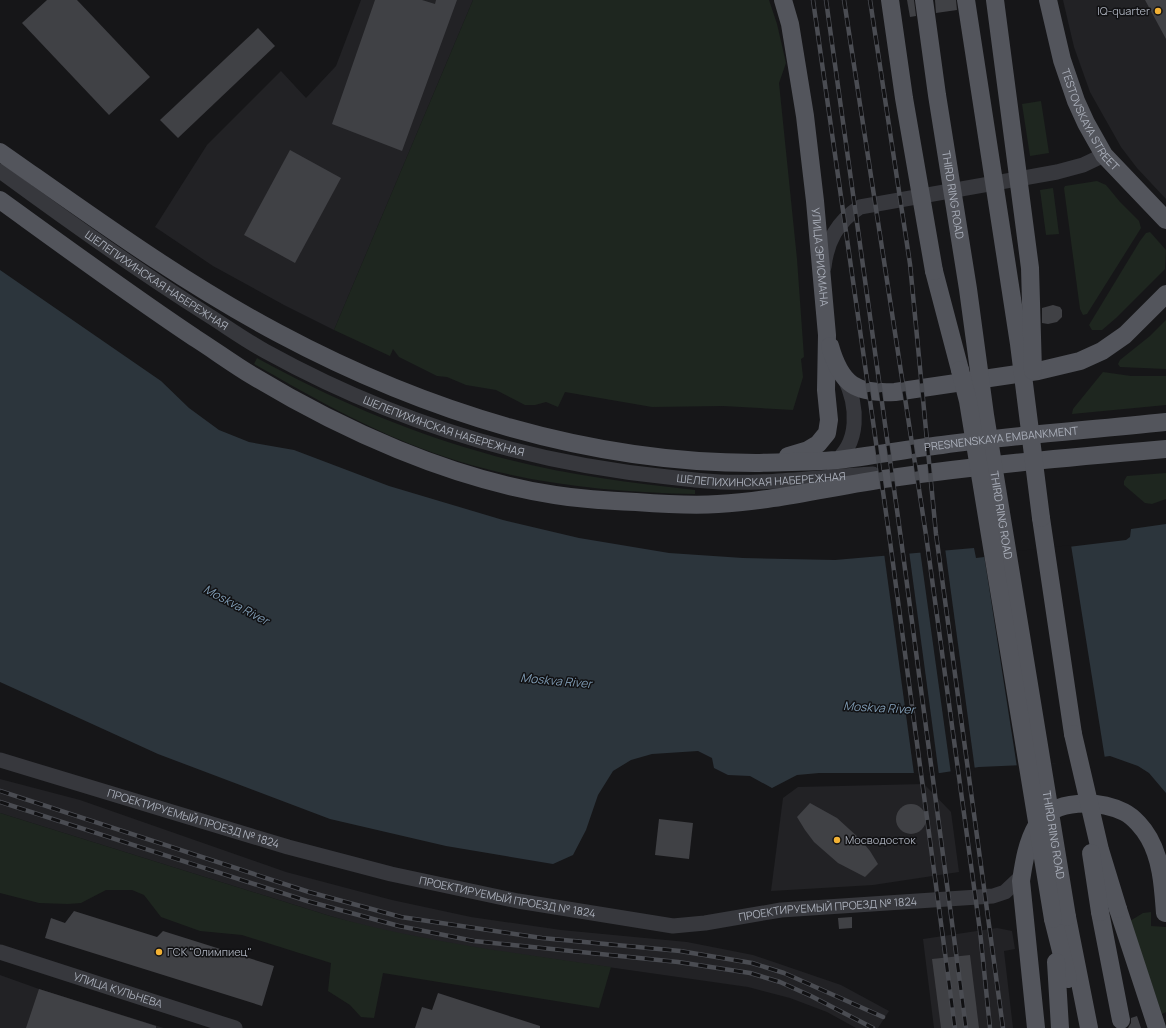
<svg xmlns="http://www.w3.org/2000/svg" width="1166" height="1028" font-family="Manrope,sans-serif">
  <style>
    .built { fill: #222225 }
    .green { fill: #1e261f }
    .water { fill: #2c353c }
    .pier { fill: #161618 }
    .building { fill: #404145 }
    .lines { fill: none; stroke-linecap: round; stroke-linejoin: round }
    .minor { stroke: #37383d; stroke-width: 15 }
    .major { stroke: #53555c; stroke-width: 18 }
    .rail-casing { stroke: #4a4c52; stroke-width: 4.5 }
    .rail { stroke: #111113; stroke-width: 3; stroke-dasharray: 9; stroke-linecap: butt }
    .major-bridge { stroke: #53555c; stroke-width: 18 }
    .poi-dot { fill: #f2b134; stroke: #111113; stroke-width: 1.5 }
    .labels { text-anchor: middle; stroke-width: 3; stroke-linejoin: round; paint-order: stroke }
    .poi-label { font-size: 11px; fill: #a8adb8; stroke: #111113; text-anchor: start }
    .street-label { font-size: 11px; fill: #a8adb8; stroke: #111113 }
    .water-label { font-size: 12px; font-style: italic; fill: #7f9bb3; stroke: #111113 }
  </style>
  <rect width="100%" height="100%" fill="#161618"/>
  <g class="built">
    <path d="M 361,0 L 473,0 L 334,330 L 284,305 L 213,266 L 155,227 L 207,145 L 281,71 L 306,98 L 336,66 Z"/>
    <path d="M 1063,0 L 1166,0 L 1166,199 L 1137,168 L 1121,147 L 1090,92 L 1074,47 Z"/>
    <path d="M 0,779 L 80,800 L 286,872 L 392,900 L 471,917 L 561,930 L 687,942 L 753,955 L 841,985 L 889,1011 L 878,1028 L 856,1028 L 827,1012 L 790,998 L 748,987 L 454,945 L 382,931 L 330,916 L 0,813 Z"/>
    <path d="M 924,784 L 951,812 L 959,872 L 873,885 L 771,891 L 783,798 L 798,787 Z"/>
    <path d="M 997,928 L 1012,931 L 1015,949 L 1004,951 L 1013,1028 L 934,1028 L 923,939 Z"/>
    <path d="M 0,975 L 39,989 L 164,1028 L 0,1028 Z"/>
  </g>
  <g class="green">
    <path d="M 473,0 L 769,0 L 777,24 L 786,63 L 779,83 L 797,259 L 804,357 L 801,359 L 803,377 L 793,410 L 723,406 L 652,407 L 565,392 L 558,407 L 546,402 L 535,405 L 525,405 L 496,390 L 466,385 L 447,377 L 437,376 L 399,357 L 393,349 L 390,356 L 334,330 Z"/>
    <path d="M 1041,101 L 1049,153 L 1030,156 L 1022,104 Z"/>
    <path d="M 1097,181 L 1106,185 L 1120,202 L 1139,221 L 1141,228 L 1087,314 L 1083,315 L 1080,309 L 1064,188 L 1065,186 Z"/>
    <path d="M 1053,188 L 1059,234 L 1046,235 L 1040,190 Z"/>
    <path d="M 1150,232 L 1166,250 L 1165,269 L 1116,318 L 1102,330 L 1092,330 L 1089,325 L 1140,241 L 1146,233 Z"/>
    <path d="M 1166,320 L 1166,369 L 1120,367 L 1118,364 L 1120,360 L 1150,336 Z"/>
    <path d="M 257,358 C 328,397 403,430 481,452 C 551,473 623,482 695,490 L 695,494 C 598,492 501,481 410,444 C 355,422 305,393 254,364 Z"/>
    <path d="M 1103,372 L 1131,376 L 1166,376 L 1166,405 L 1072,414 L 1073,409 Z"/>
    <path d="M 1166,473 L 1166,499 L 1152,504 L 1145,503 L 1124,485 L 1124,481 L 1127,476 Z"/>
    <path d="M 0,813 L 330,916 C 424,942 515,953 611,967 L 599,1008 L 383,973 L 374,1018 L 361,1017 L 350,1005 L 328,991 L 331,963 L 242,935 L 200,931 L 161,917 L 144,895 L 132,890 L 106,890 L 81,903 L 68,904 L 39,903 L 0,893 Z"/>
    <path d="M 1151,912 L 1151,926 L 1166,927 L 1166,1012 L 1162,1014 L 1130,921 L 1143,913 Z"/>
  </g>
  <path class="water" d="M 0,270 L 161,381 L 189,408 L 219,430 L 249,442 L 294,450 L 389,486 L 503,520 L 579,538 L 669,553 L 743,558 L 835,560 L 974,548 L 976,558 L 1126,540 L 1130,537 L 1131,529 L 1166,524 L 1166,793 L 1149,773 L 1138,766 L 1110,756 L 1049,764 L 979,767 L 940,773 L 819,773 L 797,775 L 772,788 L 750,776 L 728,775 L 714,768 L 712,758 L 698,751 L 652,754 L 631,760 L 613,771 L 598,795 L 586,830 L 573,855 L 553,864 L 446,846 L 330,819 L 158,754 L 0,682 Z"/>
  <g class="pier">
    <path d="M 1071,545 L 1105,759 L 1017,767 L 984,555 Z"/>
    <path d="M 945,548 L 975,770 L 951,774 L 920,550 Z"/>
    <path d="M 909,551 L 939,775 L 914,774 L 884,553 Z"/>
  </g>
  <g class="building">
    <path d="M 47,0 L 77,0 L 150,77 L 109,115 L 22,23 Z"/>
    <path d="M 375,0 L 422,0 L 435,4 L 436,0 L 457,0 L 402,151 L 332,124 Z"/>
    <path d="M 907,0 L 914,0 L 916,16 L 910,17 Z"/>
    <path d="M 935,0 L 956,0 L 957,10 L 936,13 Z"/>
    <path d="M 1145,0 L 1166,0 L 1166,39 Z"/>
    <path d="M 258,28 L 275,46 L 178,138 L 160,120 Z"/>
    <path d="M 290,150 L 341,178 L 295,263 L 244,235 Z"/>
    <path d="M 1053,305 L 1060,307 L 1062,310 L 1062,317 L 1057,322 L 1048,324 L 1042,323 L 1042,308 Z"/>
    <path d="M 810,803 L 837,818 L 860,839 L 870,851 L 878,864 L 865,877 L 838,863 L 814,842 L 805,830 L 797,817 Z"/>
    <circle cx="911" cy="819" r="15"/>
    <path d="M 659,819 L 693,823 L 689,859 L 655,855 Z"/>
    <path d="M 74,911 L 157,937 L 163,931 L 274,966 L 262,1006 L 45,938 L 51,918 L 65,923 Z"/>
    <path d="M 852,917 L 852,928 L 839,929 L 838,918 Z"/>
    <path d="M 970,955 L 979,1028 L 941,1028 L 932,959 Z"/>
    <path d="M 39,989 L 156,1026 L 156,1028 L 26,1028 Z"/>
    <path d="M 438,993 L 540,1026 L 540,1028 L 415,1028 L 422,1007 L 432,1010 Z"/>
    <path d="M 1137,1016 L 1141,1028 L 1128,1028 L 1131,1023 L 1131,1018 Z"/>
  </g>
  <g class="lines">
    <g class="minor">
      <path id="s1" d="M 0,171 C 68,221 137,270 208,315 C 227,327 245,340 265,351 C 390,420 526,463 668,477 C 685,479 703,481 720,482 C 771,484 822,477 873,474"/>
      <path d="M 824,267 C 827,241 837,222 860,207 L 1057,172 L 1083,165 L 1104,155"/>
      <path d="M 832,464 C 861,444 858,405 844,377"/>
      <path id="s2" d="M 0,760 L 288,847 L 391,874 L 518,901 L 673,926 L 705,923 L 781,910 L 993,896 L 1005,892 L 1022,876"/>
      <path id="s3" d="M 0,952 L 235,1028"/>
    </g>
    <g class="major">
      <path id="s4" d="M 783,0 L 790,24 L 805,116 L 815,201 L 827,335 L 826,390 L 829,420 L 827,433 L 818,444 L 808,450 L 788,456"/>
      <path id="s5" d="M 1048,0 L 1062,60 L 1076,101 L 1086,123 L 1104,155 L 1166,220"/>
      <path id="s6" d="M 0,152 C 90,215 180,281 278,333 C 424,411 588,463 756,463 C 783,462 810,462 837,460 C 872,456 907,449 942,445 C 1016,435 1091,430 1166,422"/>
      <path d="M 0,200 C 65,247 129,294 195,338 C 214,350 233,364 253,376 C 342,430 451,479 555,495 C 581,499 609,501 636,502 C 663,504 690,506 718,504 C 776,501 833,486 891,478 C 982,465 1074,457 1166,449"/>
      <path d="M 934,271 L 960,370"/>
      <path d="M 830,346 C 841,385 856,394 895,392 L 1038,371 L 1080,361 L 1102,351 L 1125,335 L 1166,294"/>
      <path d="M 1041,518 L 1073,734"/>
      <path d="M 1118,909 L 1157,1028"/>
      <path d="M 1100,912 L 1121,1020"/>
      <path d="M 1067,917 L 1089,1028"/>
      <path d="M 1053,919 L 1068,979"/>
      <path d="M 1056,962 L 1060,1028"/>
      <path d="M 1036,1028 L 1021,881 C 1024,861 1027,842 1037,825 C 1054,798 1099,800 1124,812 C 1134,817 1144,829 1149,838 C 1162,861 1163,888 1165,913"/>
    </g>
    <defs>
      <g id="rail">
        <path d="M 813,0 L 890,541 L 955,1028"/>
        <path d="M 826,0 L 901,539 L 966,1028"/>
        <path d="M 844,0 L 926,535 L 980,931 L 990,1028"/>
        <path d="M 870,0 L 910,264 L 936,534 L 1003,1028"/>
        <path d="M 0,791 L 309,892 L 401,917 L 542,938 L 680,951 L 752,963 L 784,973 L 883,1017"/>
        <path d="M 0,802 L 307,901 L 399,926 L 474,941 L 678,962 L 750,973 L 780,982 L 811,996 L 873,1028"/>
      </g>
    </defs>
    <use href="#rail" class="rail-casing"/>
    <use href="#rail" class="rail"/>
    <g class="major-bridge">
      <path d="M 890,0 L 904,98 L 934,271"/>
      <path id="s7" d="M 924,0 L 937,95 L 968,289 L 985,415 L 1067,917"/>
      <path d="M 966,0 L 1019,344 L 1041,518"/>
      <path d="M 995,0 L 1030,268 L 1033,371"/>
      <path d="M 960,370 L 968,401 L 1053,919"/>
      <path d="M 1073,734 L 1100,850 L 1118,909"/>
      <path d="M 1091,853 L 1100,912"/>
    </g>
  </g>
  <g class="poi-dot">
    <circle cx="1158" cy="11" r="4"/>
    <circle cx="837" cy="840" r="4"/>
    <circle cx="159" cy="952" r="4"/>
  </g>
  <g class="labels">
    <g class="poi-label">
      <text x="1150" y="15" text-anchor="end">IQ-quarter</text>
      <text x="845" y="844">Мосводосток</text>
      <text x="167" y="956">ГСК "Олимпиец"</text>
    </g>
    <g class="street-label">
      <text dy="4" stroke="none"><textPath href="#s5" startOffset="128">TESTOVSKAYA STREET</textPath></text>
      <text dy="4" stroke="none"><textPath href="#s7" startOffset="197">THIRD RING ROAD</textPath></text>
      <text dy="4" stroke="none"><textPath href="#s4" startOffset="260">УЛИЦА ЭРИСМАНА</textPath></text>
      <text dy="4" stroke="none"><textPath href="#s1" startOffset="191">ШЕЛЕПИХИНСКАЯ НАБЕРЕЖНАЯ</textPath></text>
      <text dy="4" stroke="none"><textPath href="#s1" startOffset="515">ШЕЛЕПИХИНСКАЯ НАБЕРЕЖНАЯ</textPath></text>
      <text dy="4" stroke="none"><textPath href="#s6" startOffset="1079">PRESNENSKAYA EMBANKMENT</textPath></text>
      <text dy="4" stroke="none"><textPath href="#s1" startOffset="839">ШЕЛЕПИХИНСКАЯ НАБЕРЕЖНАЯ</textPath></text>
      <text dy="4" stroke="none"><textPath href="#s7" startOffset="521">THIRD RING ROAD</textPath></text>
      <text dy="4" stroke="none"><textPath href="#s2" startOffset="202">ПРОЕКТИРУЕМЫЙ ПРОЕЗД № 1824</textPath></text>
      <text dy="4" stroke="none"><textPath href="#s7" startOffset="845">THIRD RING ROAD</textPath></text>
      <text dy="4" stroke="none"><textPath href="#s2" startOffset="526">ПРОЕКТИРУЕМЫЙ ПРОЕЗД № 1824</textPath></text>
      <text dy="4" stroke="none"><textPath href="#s2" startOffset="850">ПРОЕКТИРУЕМЫЙ ПРОЕЗД № 1824</textPath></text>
      <text dy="4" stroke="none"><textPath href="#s3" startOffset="124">УЛИЦА КУЛЬНЕВА</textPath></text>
    </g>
    <g class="water-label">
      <text transform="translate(236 605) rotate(28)" y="4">Moskva River</text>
      <text transform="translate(556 681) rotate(5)" y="4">Moskva River</text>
      <text transform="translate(879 708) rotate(3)" y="4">Moskva River</text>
    </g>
  </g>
</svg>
